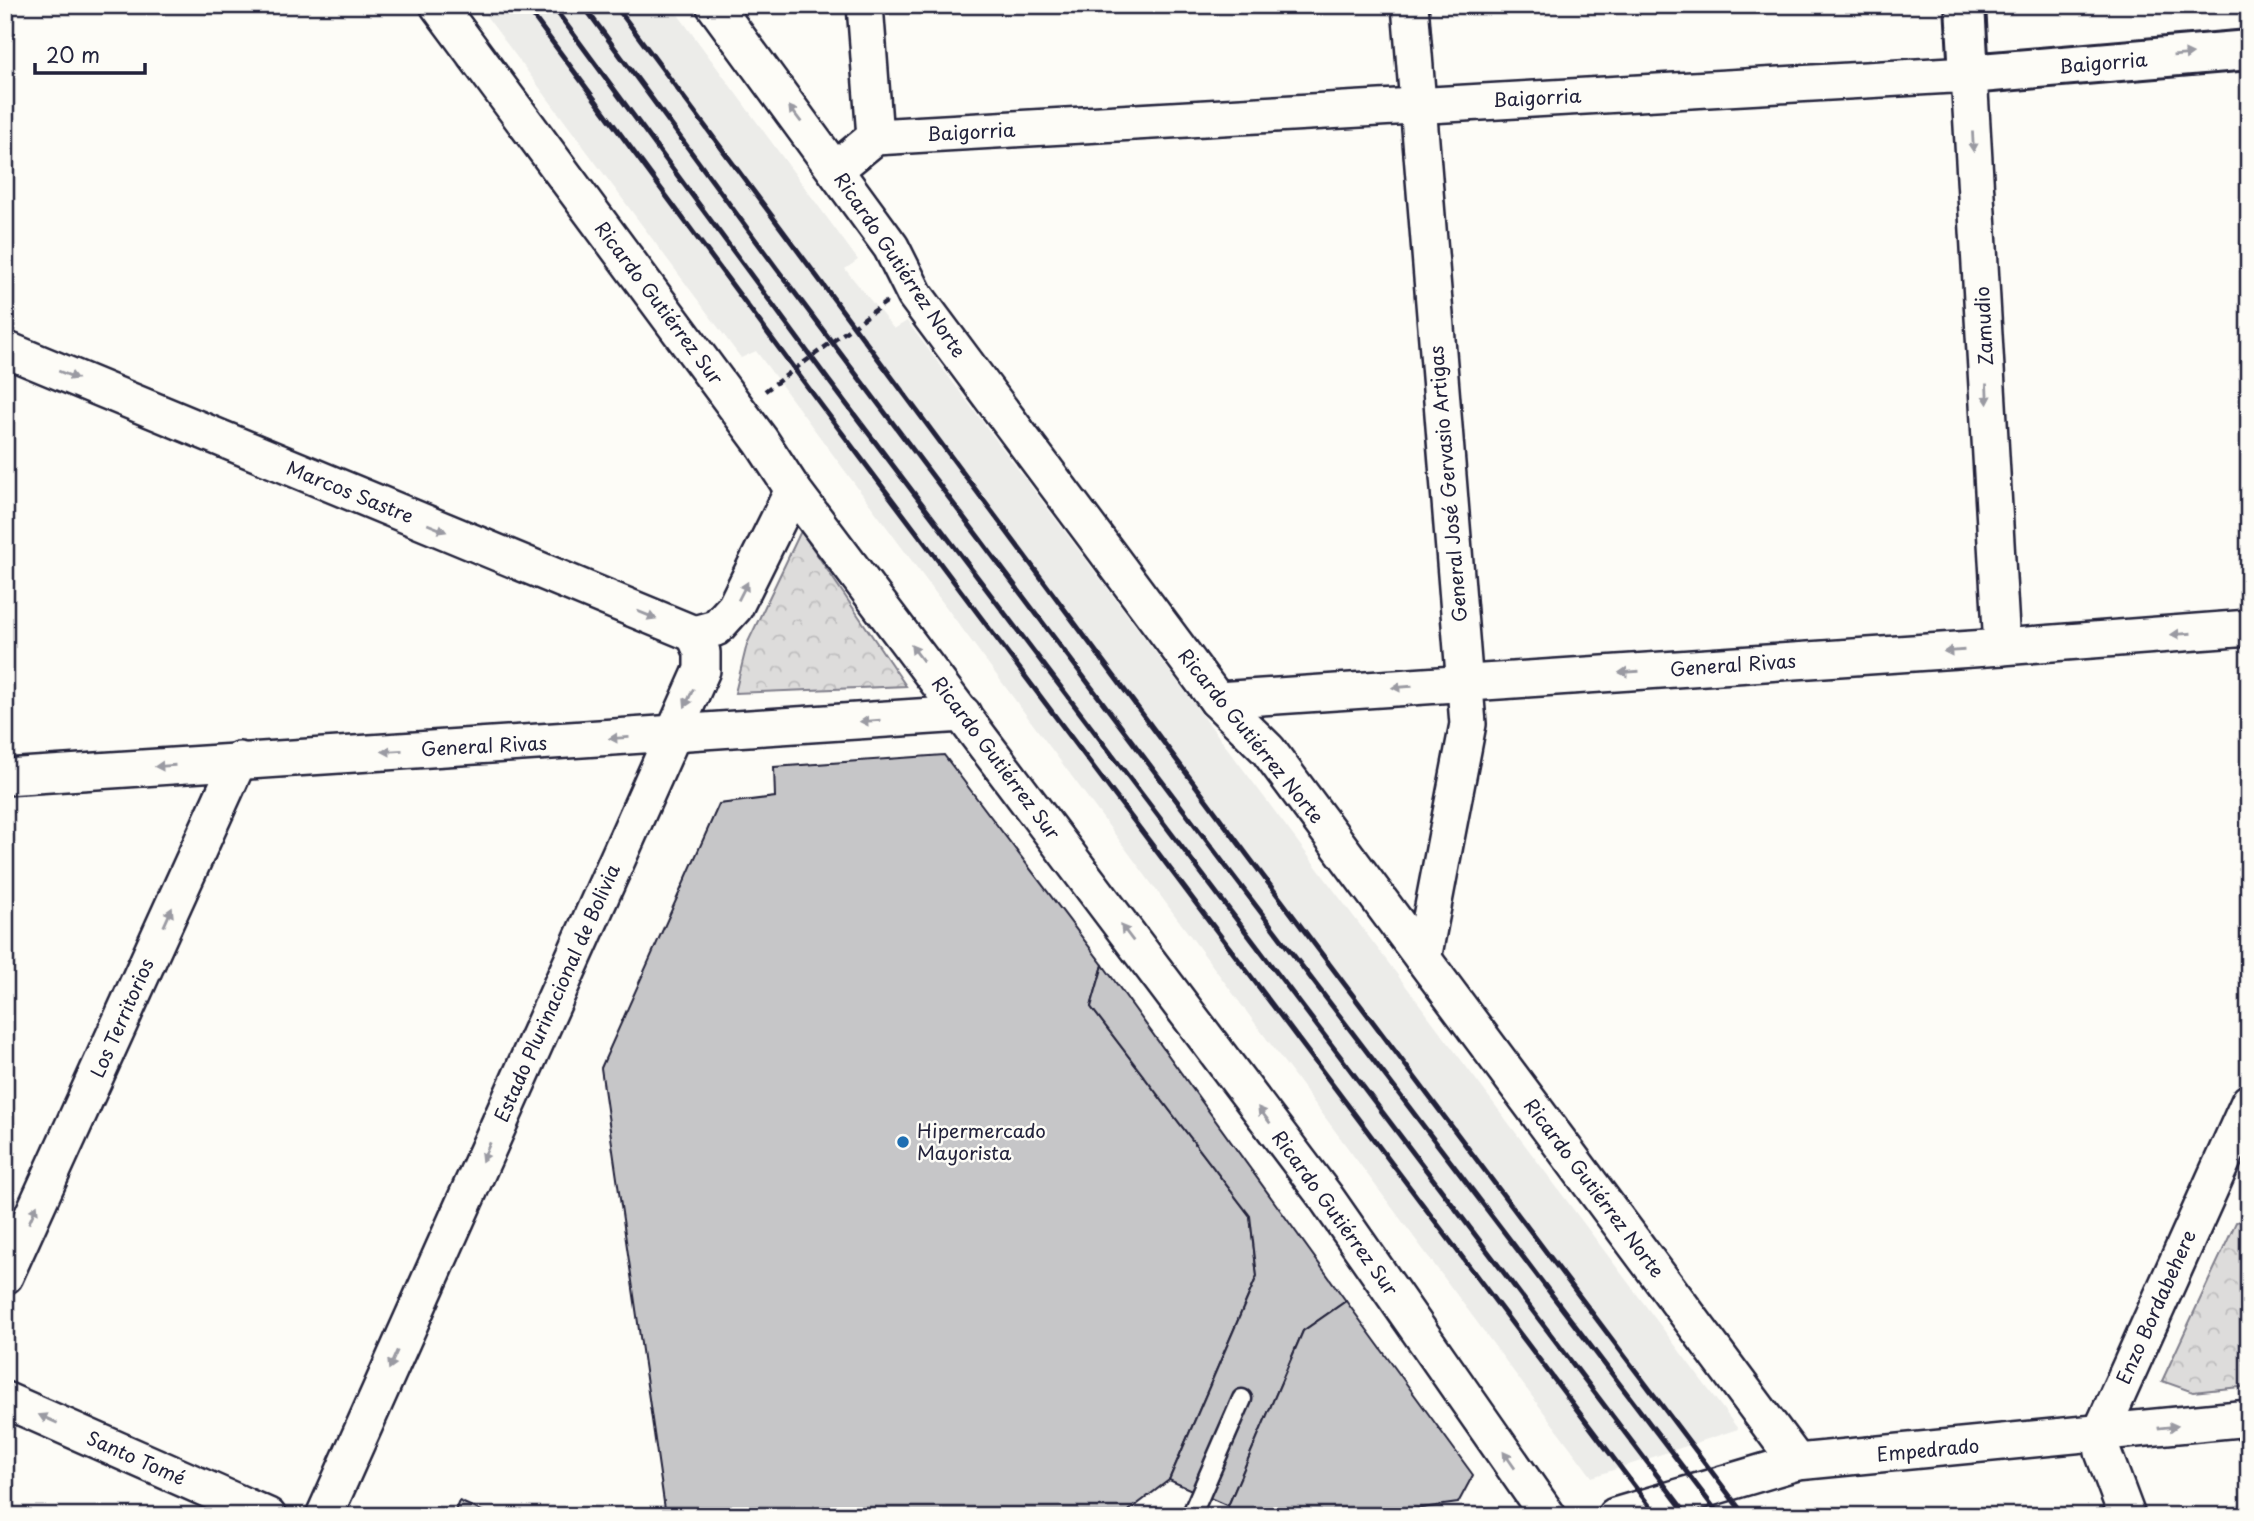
<svg xmlns="http://www.w3.org/2000/svg" width="2254" height="1521" font-family="'Playpen Sans',sans-serif">
  <style>
    .built { fill: #ecece9 }
    .park { fill: url(#park-crowns); stroke: #807f8b; stroke-width: 2 }
    .building { fill: #c6c6c8; stroke: #22223b; stroke-width: 2 }
    .lines { fill: none; stroke-linecap: round; stroke-linejoin: round }
    .service-casing { stroke: #22223b; stroke-width: 23 }
    .minor-casing { stroke: #22223b; stroke-width: 40 }
    .tertiary-casing { stroke: #22223b; stroke-width: 44 }
    .service { stroke: #fdfcf7; stroke-width: 18 }
    .minor { stroke: #fdfcf7; stroke-width: 35 }
    .tertiary { stroke: #fdfcf7; stroke-width: 38 }
    .rail { stroke: #22223b; stroke-width: 5 }
    .path-bridge { stroke: #22223b; stroke-width: 4.5; stroke-dasharray: 7 5; stroke-linecap: butt }
    .oneway { fill: #9a9aa2 }
    .poi-dot { fill: #1f6fb2; stroke: #fdfcf7; stroke-width: 2.5 }
    .labels { text-anchor: middle; stroke-width: 5; stroke-linejoin: round; paint-order: stroke }
    .street-label { font-size: 19px; fill: #22223b; stroke: #fdfcf7 }
    .poi-label { font-size: 19px; fill: #22223b; stroke: #fdfcf7; text-anchor: start }
  </style>
  <defs>
    <pattern id="park-crowns" width="20" height="18" patternUnits="userSpaceOnUse" patternTransform="scale(1.75)"><rect width="20" height="18" fill="#dddcdb"/><path d="M2 6a3 3 0 1 1 6 0M12 15a3 3 0 1 1 6 0" fill="none" stroke="#bdbcbd"/></pattern>
  </defs>
  <rect width="100%" height="100%" fill="#fdfcf7"/>
  <filter id="ink" filterUnits="userSpaceOnUse"><feTurbulence type="fractalNoise" baseFrequency=".0143" numOctaves="2"/><feDisplacementMap in="SourceGraphic" scale="14" xChannelSelector="R" yChannelSelector="G"/><feConvolveMatrix kernelMatrix="1 2 1 2 8 2 1 2 1" color-interpolation-filters="sRGB"/></filter>
  <g filter="url(#ink)">
    <path class="built" d="M 478,5 L 671,5 L 858,260 L 845,269 L 894,329 L 907,321 L 1738,1429 L 1592,1477 L 756,351 L 741,358 Z"/>
    <g class="park">
      <path d="M 801,531 L 906,686 L 735,693 L 747,644 Z"/>
      <path d="M 2247,1219 L 2249,1386 L 2193,1392 L 2162,1381 L 2236,1222 Z"/>
    </g>
    <g class="building">
      <path d="M 944,755 L 1103,965 L 1091,1007 L 1250,1216 L 1257,1276 L 1169,1480 L 1122,1516 L 666,1516 L 601,1068 L 719,804 L 775,797 L 774,767 Z"/>
      <path d="M 1103,965 L 1346,1301 L 1303,1331 L 1228,1506 L 1169,1480 L 1257,1276 L 1250,1216 L 1091,1007 Z"/>
      <path d="M 1346,1301 L 1473,1475 L 1458,1503 L 1363,1516 L 1234,1516 L 1228,1506 L 1303,1331 Z"/>
      <path d="M 459,1501 L 493,1516 L 453,1516 Z"/>
    </g>
    <g class="lines">
      <defs>
        <path id="service" d="M 1191,1516 L 1242,1399"/>
        <g id="minor">
          <path d="M 438,5 L 761,441 L 793,490 L 1325,1196 L 1548,1516"/>
          <path d="M 714,5 L 891,247 L 915,295 L 1217,700 L 1268,750 L 1797,1462"/>
          <path d="M 865,5 L 875,137"/>
          <path d="M 1410,5 L 1468,724 L 1423,959"/>
          <path d="M 836,169 L 875,137 L 1969,74 L 2002,647"/>
          <path d="M 5,349 L 694,634"/>
          <path d="M 694,634 L 716,628 L 735,607 L 793,490"/>
          <path d="M 1217,700 L 2002,647 L 2249,628"/>
          <path d="M 5,777 L 963,714"/>
          <path d="M 5,1276 L 239,760"/>
          <path d="M 5,1400 L 268,1516"/>
          <path d="M 324,1516 L 702,670 L 702,652 L 694,634"/>
          <path d="M 1615,1516 L 1797,1462 L 2249,1418"/>
          <path d="M 2127,1516 L 2103,1452 L 2100,1434 L 2249,1102"/>
        </g>
        <path id="tertiary" d="M 1965,5 L 1969,74 L 2249,50"/>
      </defs>
      <use href="#service" class="service-casing"/>
      <use href="#minor" class="minor-casing"/>
      <use href="#tertiary" class="tertiary-casing"/>
      <use href="#service" class="service"/>
      <use href="#minor" class="minor"/>
      <use href="#tertiary" class="tertiary"/>
      <g class="rail">
        <path d="M 525,5 L 821,405 L 1657,1516"/>
        <path d="M 552,5 L 829,381 L 1688,1516"/>
        <path d="M 583,5 L 777,269 L 1231,873 L 1720,1516"/>
        <path d="M 615,5 L 1248,856 L 1745,1516"/>
      </g>
      <path class="path-bridge" d="M 765,391 L 889,300"/>
    </g>
    <defs><path id="oneway-solid" d="M-6-.8H1V-3.2L6.5 0L1 3.2V.8H-6Z" transform="scale(1.75)"/></defs>
    <g class="oneway">
      <use href="#oneway-solid" transform="translate(2183 55) rotate(-5)"/>
      <use href="#oneway-solid" transform="translate(795 114) rotate(-127)"/>
      <use href="#oneway-solid" transform="translate(1973 142) rotate(87)"/>
      <use href="#oneway-solid" transform="translate(68 375) rotate(22)"/>
      <use href="#oneway-solid" transform="translate(1987 394) rotate(87)"/>
      <use href="#oneway-solid" transform="translate(437 528) rotate(22)"/>
      <use href="#oneway-solid" transform="translate(743 591) rotate(-63)"/>
      <use href="#oneway-solid" transform="translate(647 615) rotate(22)"/>
      <use href="#oneway-solid" transform="translate(2181 634) rotate(176)"/>
      <use href="#oneway-solid" transform="translate(1954 651) rotate(176)"/>
      <use href="#oneway-solid" transform="translate(917 653) rotate(-127)"/>
      <use href="#oneway-solid" transform="translate(1629 672) rotate(176)"/>
      <use href="#oneway-solid" transform="translate(1402 687) rotate(176)"/>
      <use href="#oneway-solid" transform="translate(689 698) rotate(115)"/>
      <use href="#oneway-solid" transform="translate(870 721) rotate(176)"/>
      <use href="#oneway-solid" transform="translate(619 738) rotate(177)"/>
      <use href="#oneway-solid" transform="translate(392 751) rotate(177)"/>
      <use href="#oneway-solid" transform="translate(165 766) rotate(176)"/>
      <use href="#oneway-solid" transform="translate(168 917) rotate(-66)"/>
      <use href="#oneway-solid" transform="translate(1127 933) rotate(-127)"/>
      <use href="#oneway-solid" transform="translate(1264 1115) rotate(-127)"/>
      <use href="#oneway-solid" transform="translate(486 1152) rotate(114)"/>
      <use href="#oneway-solid" transform="translate(33 1214) rotate(-66)"/>
      <use href="#oneway-solid" transform="translate(393 1360) rotate(114)"/>
      <use href="#oneway-solid" transform="translate(48 1419) rotate(-156)"/>
      <use href="#oneway-solid" transform="translate(2168 1427) rotate(-6)"/>
      <use href="#oneway-solid" transform="translate(1509 1460) rotate(-125)"/>
    </g>
  </g>
  <circle class="poi-dot" cx="903" cy="1142" r="7"/>
  <g class="labels">
    <g class="street-label">
      <text transform="translate(2103 63) rotate(-5)" y="7">Baigorria</text>
      <text transform="translate(1537 98) rotate(-3)" y="7">Baigorria</text>
      <text transform="translate(971 132) rotate(-3)" y="7">Baigorria</text>
      <text transform="translate(900 265) rotate(56)" y="7">Ricardo Gutiérrez Norte</text>
      <text transform="translate(659 303) rotate(53)" y="7">Ricardo Gutiérrez Sur</text>
      <text transform="translate(1984 326) rotate(-93)" y="7">Zamudio</text>
      <text transform="translate(1448 484) rotate(-95)" y="7">General José Gervasio Artigas</text>
      <text transform="translate(350 492) rotate(22)" y="7">Marcos Sastre</text>
      <text transform="translate(1733 665) rotate(-4)" y="7">General Rivas</text>
      <text transform="translate(1251 736) rotate(51)" y="7">Ricardo Gutiérrez Norte</text>
      <text transform="translate(484 746) rotate(-3)" y="7">General Rivas</text>
      <text transform="translate(996 758) rotate(53)" y="7">Ricardo Gutiérrez Sur</text>
      <text transform="translate(557 993) rotate(-66)" y="7">Estado Plurinacional de Bolivia</text>
      <text transform="translate(122 1018) rotate(-66)" y="7">Los Territorios</text>
      <text transform="translate(1594 1188) rotate(53)" y="7">Ricardo Gutiérrez Norte</text>
      <text transform="translate(1335 1213) rotate(54)" y="7">Ricardo Gutiérrez Sur</text>
      <text transform="translate(2156 1307) rotate(-66)" y="7">Enzo Bordabehere</text>
      <text transform="translate(1928 1450) rotate(-5)" y="7">Empedrado</text>
      <text transform="translate(136 1458) rotate(24)" y="7">Santo Tomé</text>
    </g>
    <g class="poi-label">
      <text x="917" y="1138">Hipermercado<tspan x="917" dy="22">Mayorista</tspan></text>
    </g>
  </g>
  <rect width="2254" height="1521" fill="none" stroke="#fdfcf7" stroke-width="28"/>
  <rect x="14" y="14" width="2226" height="1493" fill="none" stroke="#22223b" stroke-width="2.5" filter="url(#ink)"/>
  <path d="M35 63v10h110v-10" fill="none" stroke="#22223b" stroke-width="3.5"/>
  <text x="46" y="63" font-size="21" fill="#22223b" stroke="#fdfcf7" stroke-width="5" paint-order="stroke">20 m</text>
</svg>
